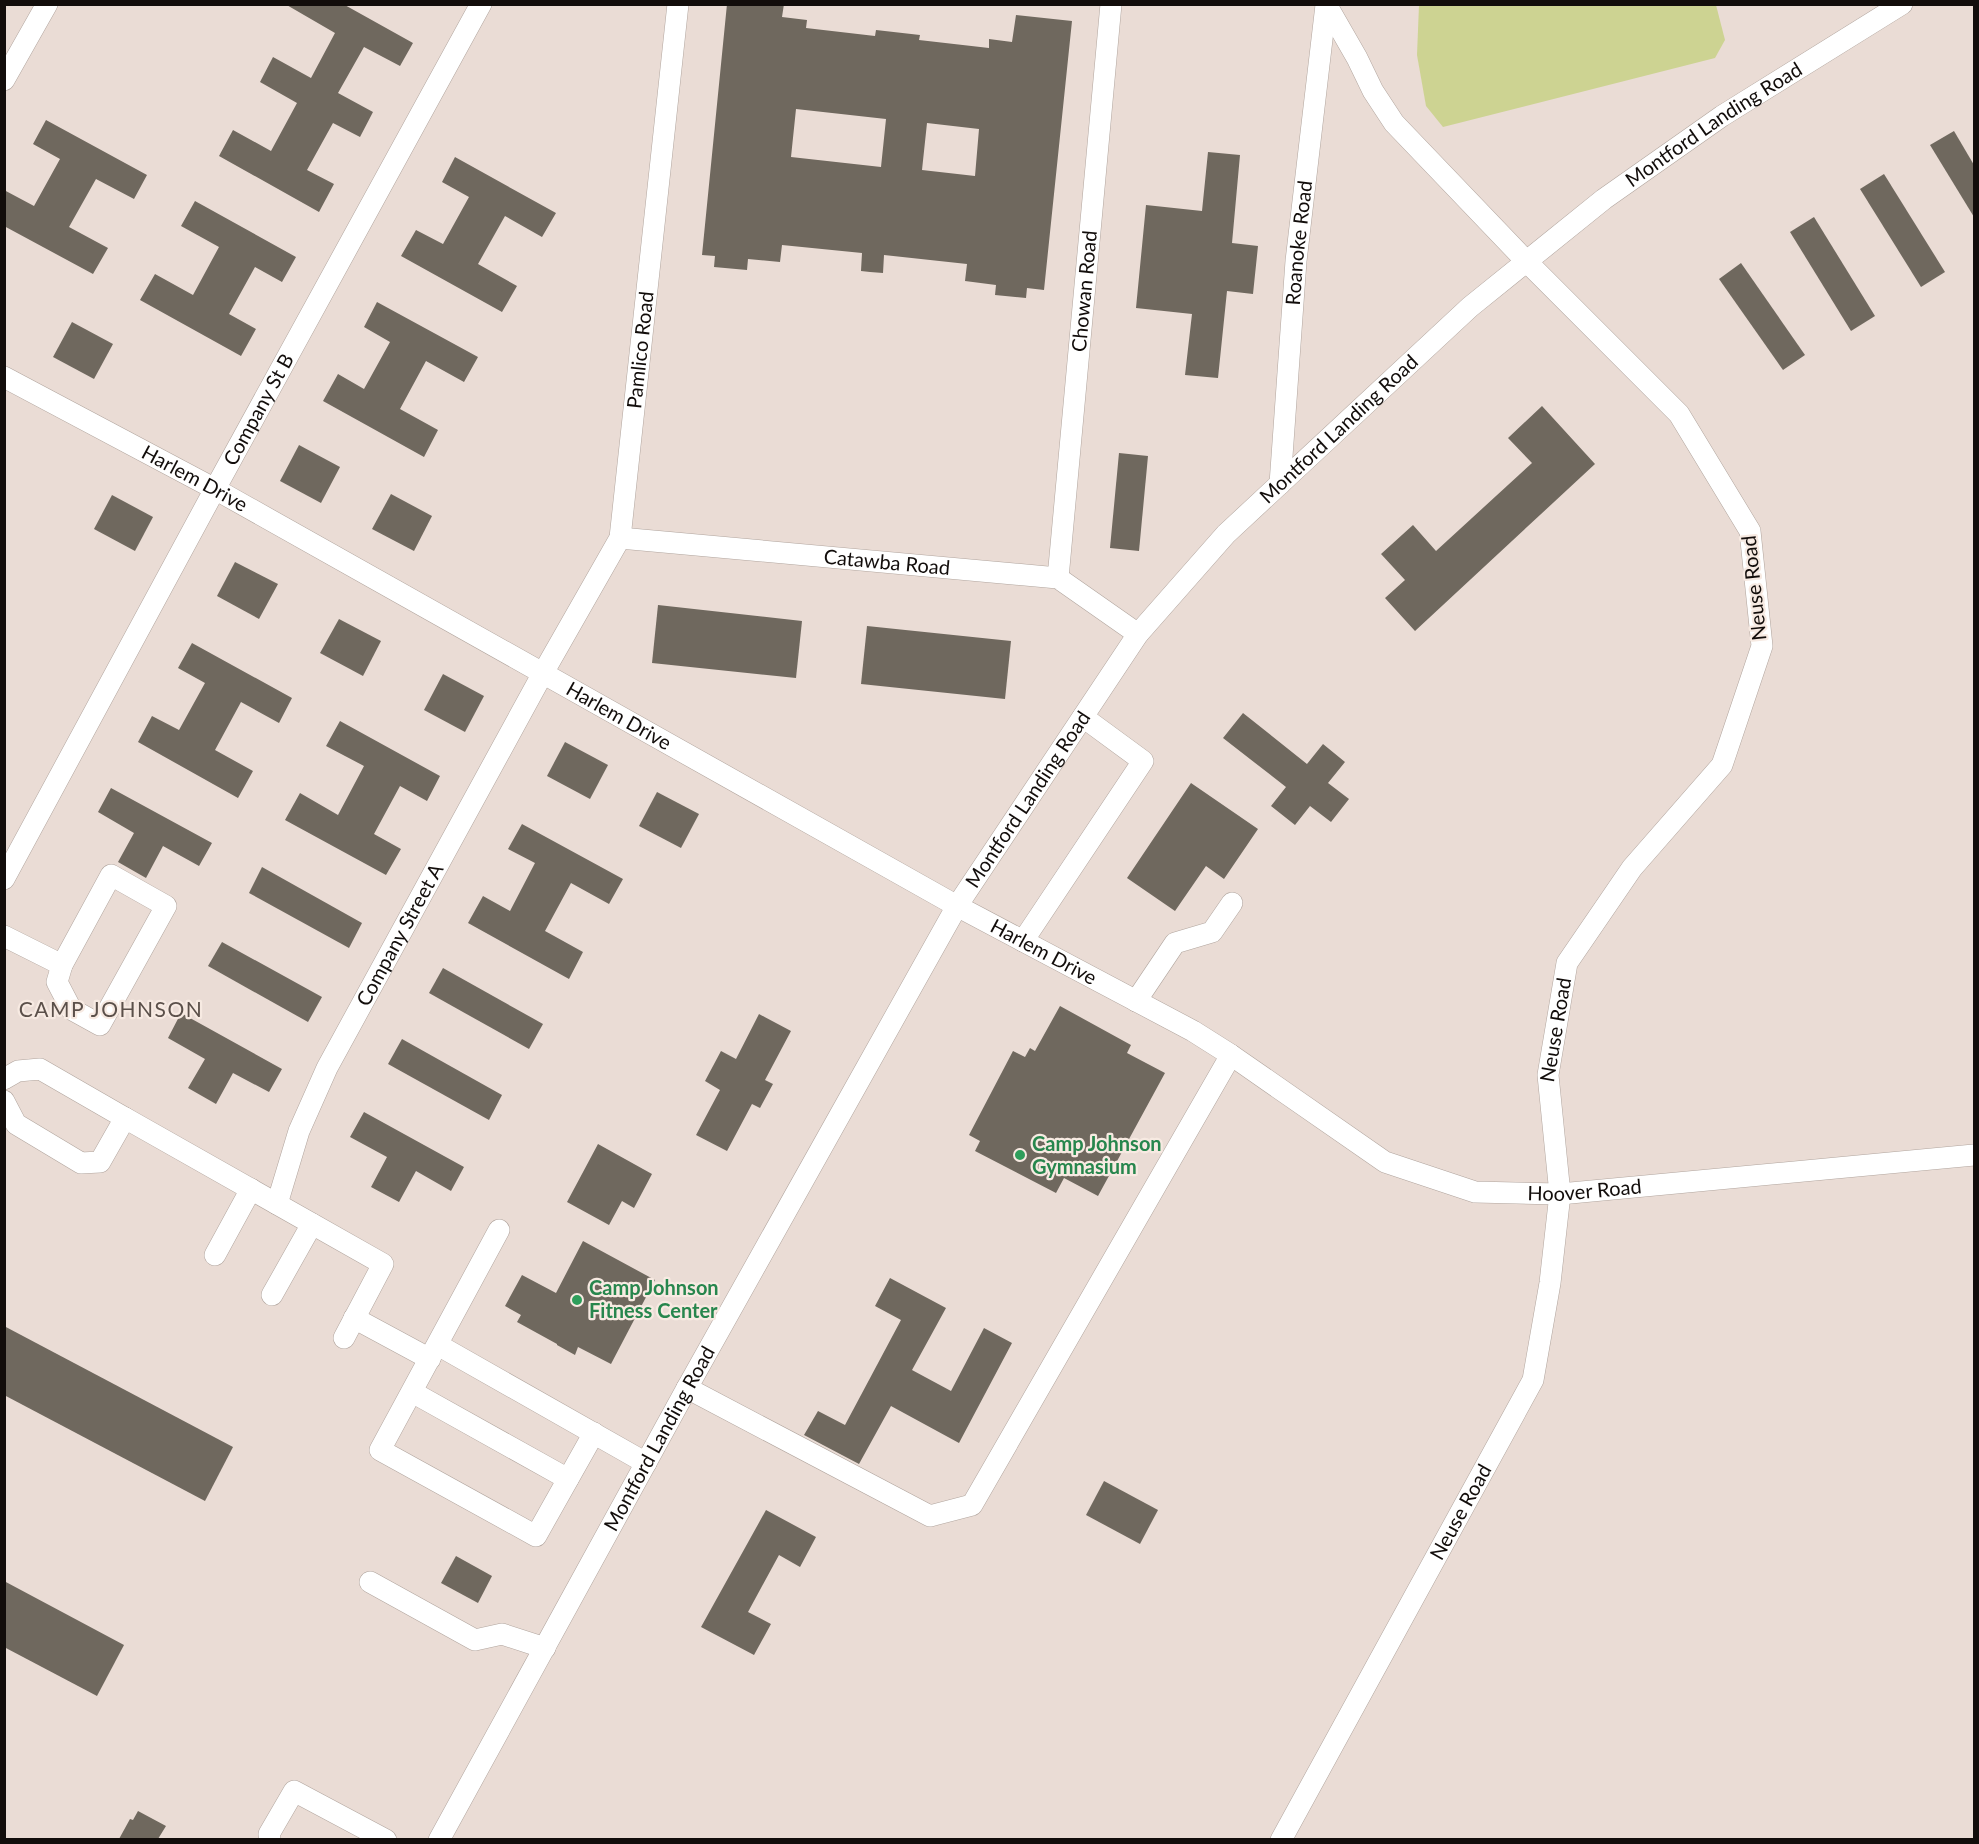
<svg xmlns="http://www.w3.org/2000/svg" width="1979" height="1844" font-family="Lato,sans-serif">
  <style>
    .green { fill: #cdd392 }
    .building { fill: #6f685e; fill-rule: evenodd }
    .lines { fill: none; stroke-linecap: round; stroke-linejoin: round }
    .minor-casing { stroke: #b1a59e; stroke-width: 22 }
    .minor { stroke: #fff; stroke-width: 21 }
    .leisure-dot { fill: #2e9e5b; stroke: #f7eae2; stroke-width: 2 }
    .labels { text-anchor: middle; stroke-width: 4.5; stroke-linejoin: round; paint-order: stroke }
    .street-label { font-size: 20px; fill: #120d0b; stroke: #f7eae2 }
    .leisure-label { font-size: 20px; font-weight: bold; fill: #27864d; stroke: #f7eae2; text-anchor: start }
    .neighbourhood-label { font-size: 21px; letter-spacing: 1.5px; fill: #5b504a; stroke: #f7eae2 }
  </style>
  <rect width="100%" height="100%" fill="#eadcd5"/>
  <path class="green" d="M 1419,5 L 1716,5 L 1725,40 L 1715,58 L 1443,127 L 1426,106 L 1417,55 Z"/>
  <g class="building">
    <path d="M 285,4 L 343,4 L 413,43 L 400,66 L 364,47 L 338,93 L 373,112 L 360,137 L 333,123 L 307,170 L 334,184 L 319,212 L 219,156 L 233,130 L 271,151 L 297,103 L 260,82 L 273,57 L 311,78 L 335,33 Z"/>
    <path d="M 727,4 L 784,4 L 782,17 L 807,20 L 806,28 L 875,36 L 876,30 L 920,35 L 919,40 L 989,48 L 989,39 L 1012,42 L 1016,15 L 1072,21 L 1044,290 L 1027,288 L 1026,298 L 995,295 L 996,285 L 965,281 L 967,264 L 884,255 L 883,273 L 870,272 L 861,271 L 862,253 L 782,245 L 780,262 L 748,259 L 747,270 L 714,267 L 715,256 L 702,255 ZM 796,109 L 886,119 L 881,167 L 791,157 ZM 927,123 L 979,129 L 975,176 L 922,170 Z"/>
    <path d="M 46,120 L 147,175 L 134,199 L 96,179 L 69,227 L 108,248 L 93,274 L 4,226 L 4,190 L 34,206 L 60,159 L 33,144 Z"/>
    <path d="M 1954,131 L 1974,165 L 1974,217 L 1930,145 Z"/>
    <path d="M 1208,152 L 1240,155 L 1232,243 L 1258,246 L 1253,294 L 1227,291 L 1218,378 L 1185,375 L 1192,314 L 1136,308 L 1146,205 L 1202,211 Z"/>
    <path d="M 455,157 L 556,213 L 542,237 L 505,216 L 478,264 L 517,286 L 502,312 L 401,256 L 416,230 L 443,244 L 469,197 L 442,182 Z"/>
    <path d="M 1884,174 L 1945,272 L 1921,287 L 1860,189 Z"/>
    <path d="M 195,201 L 296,257 L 282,282 L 255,267 L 229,314 L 256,329 L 241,356 L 140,300 L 155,274 L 193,295 L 219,247 L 181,226 Z"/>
    <path d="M 1814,217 L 1875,316 L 1851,331 L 1790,232 Z"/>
    <path d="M 1741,263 L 1805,355 L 1783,370 L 1719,279 Z"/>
    <path d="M 377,302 L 478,357 L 464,382 L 426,361 L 400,409 L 438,430 L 424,457 L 323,401 L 338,374 L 364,389 L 390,342 L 364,327 Z"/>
    <path d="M 72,322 L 113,344 L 94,379 L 53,357 Z"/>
    <path d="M 1542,406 L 1595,464 L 1415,631 L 1385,598 L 1405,580 L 1381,554 L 1413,525 L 1436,551 L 1532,463 L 1508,438 Z"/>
    <path d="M 299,445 L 340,467 L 321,503 L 280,481 Z"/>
    <path d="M 1119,453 L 1148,456 L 1139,551 L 1110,548 Z"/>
    <path d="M 391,494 L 432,516 L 414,551 L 372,529 Z"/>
    <path d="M 112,495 L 153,517 L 135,551 L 94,529 Z"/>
    <path d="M 235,562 L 278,584 L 259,619 L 217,596 Z"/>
    <path d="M 658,605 L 802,621 L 796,678 L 652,663 Z"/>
    <path d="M 339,619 L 381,641 L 363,676 L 320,653 Z"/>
    <path d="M 867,626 L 1011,641 L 1005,699 L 861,684 Z"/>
    <path d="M 192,643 L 292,698 L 279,723 L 241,702 L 215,750 L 253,771 L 238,798 L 138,742 L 152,716 L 179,730 L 205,683 L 178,668 Z"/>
    <path d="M 443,674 L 484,696 L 465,732 L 424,710 Z"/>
    <path d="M 1243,713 L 1307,764 L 1323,744 L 1345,762 L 1328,783 L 1349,799 L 1331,822 L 1310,806 L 1295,825 L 1271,806 L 1286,787 L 1223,738 Z"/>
    <path d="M 340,721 L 440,776 L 427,801 L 400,786 L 374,834 L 401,849 L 386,875 L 285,820 L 300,793 L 338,815 L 364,766 L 326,746 Z"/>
    <path d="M 565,742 L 608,765 L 590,799 L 547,776 Z"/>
    <path d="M 1191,783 L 1258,829 L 1224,879 L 1206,866 L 1175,911 L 1127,878 Z"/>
    <path d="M 111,788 L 212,843 L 199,866 L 163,846 L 146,878 L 118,862 L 134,833 L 98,812 Z"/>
    <path d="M 657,792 L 699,814 L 681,848 L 639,826 Z"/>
    <path d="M 522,824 L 623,879 L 609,904 L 571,883 L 545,931 L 583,952 L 569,979 L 468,923 L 483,896 L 510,911 L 535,863 L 508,849 Z"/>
    <path d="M 262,867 L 362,923 L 349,948 L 249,893 Z"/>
    <path d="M 222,942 L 322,997 L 308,1022 L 208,966 Z"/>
    <path d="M 443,968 L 543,1024 L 529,1049 L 429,993 Z"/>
    <path d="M 1060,1006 L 1131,1045 L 1127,1053 L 1165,1073 L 1098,1196 L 1064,1178 L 1056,1193 L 975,1151 L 980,1141 L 969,1135 L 1013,1051 L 1025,1057 L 1030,1048 L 1035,1051 Z"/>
    <path d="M 181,1013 L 282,1069 L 269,1092 L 233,1073 L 216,1104 L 188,1088 L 205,1059 L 168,1038 Z"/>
    <path d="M 759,1014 L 791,1031 L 765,1080 L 773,1084 L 760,1108 L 752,1104 L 727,1151 L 696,1135 L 720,1090 L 705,1081 L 721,1051 L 736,1059 Z"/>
    <path d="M 402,1039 L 502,1095 L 489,1120 L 388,1064 Z"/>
    <path d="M 364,1112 L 464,1167 L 451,1191 L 416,1171 L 399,1202 L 371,1187 L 387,1157 L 350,1137 Z"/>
    <path d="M 598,1144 L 652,1174 L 634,1208 L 622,1201 L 609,1225 L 567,1202 Z"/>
    <path d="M 583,1241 L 655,1280 L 611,1364 L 578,1347 L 575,1355 L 557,1345 L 557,1344 L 517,1322 L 521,1315 L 505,1306 L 522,1275 L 556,1293 Z"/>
    <path d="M 890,1278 L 946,1308 L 912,1370 L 951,1391 L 984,1328 L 1012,1343 L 959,1443 L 891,1406 L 859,1464 L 804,1435 L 818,1411 L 845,1425 L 901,1320 L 875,1306 Z"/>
    <path d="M 4,1326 L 233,1447 L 205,1501 L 4,1395 Z"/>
    <path d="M 1104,1481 L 1158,1510 L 1140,1544 L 1086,1515 Z"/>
    <path d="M 766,1510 L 816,1537 L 800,1567 L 779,1555 L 748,1612 L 771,1624 L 754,1655 L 701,1627 Z"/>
    <path d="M 456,1556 L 492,1576 L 478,1603 L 441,1583 Z"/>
    <path d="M 4,1581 L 124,1645 L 97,1696 L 4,1647 Z"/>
    <path d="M 138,1811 L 166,1826 L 158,1839 L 119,1839 L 130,1819 L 133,1820 Z"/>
  </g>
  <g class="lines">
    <defs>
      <g id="minor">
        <path d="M 4,80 L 47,4"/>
        <path id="s1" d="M 4,377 L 215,489 L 957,906 L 1193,1031 L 1231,1055 L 1385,1162 L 1475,1192 L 1560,1194 L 1974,1155"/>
        <path id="s2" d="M 1280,484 L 1296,261 L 1326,5"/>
        <path id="s3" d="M 620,538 L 1058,578 L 1138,634"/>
        <path id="s4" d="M 1058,578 L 1111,4"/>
        <path d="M 111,875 L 166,906 L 100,1025 L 71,1009 L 57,982 L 62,965 Z"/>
        <path id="s5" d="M 4,879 L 215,489 L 481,4"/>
        <path d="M 4,936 L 62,965"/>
        <path d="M 1023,941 L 1143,761 L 1083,717"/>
        <path d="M 1136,1001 L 1175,943 L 1212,932 L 1232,903"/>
        <path d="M 4,1079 L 18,1071 L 40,1069 L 125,1118 L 100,1162 L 81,1163 L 16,1124 L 4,1101"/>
        <path d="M 125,1118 L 383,1264 L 344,1338"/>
        <path id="s6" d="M 277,1204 L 299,1131 L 327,1068 L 543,673 L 620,538 L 678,4"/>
        <path d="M 499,1230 L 380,1450 L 536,1536 L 594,1433"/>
        <path d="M 215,1255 L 251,1189"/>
        <path d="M 272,1295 L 312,1224"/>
        <path d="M 354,1318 L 430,1359"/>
        <path d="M 438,1345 L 646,1463"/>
        <path d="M 687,1388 L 930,1516 L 972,1505 L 1231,1055"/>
        <path d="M 412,1392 L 568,1479"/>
        <path d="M 370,1582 L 475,1640 L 502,1634 L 545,1648"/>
        <path d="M 270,1840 L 269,1834 L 294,1791 L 386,1840"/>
        <path id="s7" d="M 439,1840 L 687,1388 L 957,906 L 1138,634 L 1226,534 L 1470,307 L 1604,199 L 1722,116 L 1902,4"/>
        <path id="s8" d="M 1281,1840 L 1533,1380 L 1550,1283 L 1560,1194 L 1548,1075 L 1567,963 L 1632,868 L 1722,765 L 1762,646 L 1750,531 L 1679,414 L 1527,262 L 1394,123 L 1373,91 L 1357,58 L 1326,4"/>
      </g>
    </defs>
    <use href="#minor" class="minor-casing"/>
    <use href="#minor" class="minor"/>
  </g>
  <g class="leisure-dot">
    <circle cx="1020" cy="1155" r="6"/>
    <circle cx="577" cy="1300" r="6"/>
  </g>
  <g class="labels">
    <g class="street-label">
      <text dy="7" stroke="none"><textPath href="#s7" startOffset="2166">Montford Landing Road</textPath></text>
      <text dy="7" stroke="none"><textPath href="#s2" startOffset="242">Roanoke Road</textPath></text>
      <text dy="7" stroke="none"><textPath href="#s4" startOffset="288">Chowan Road</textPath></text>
      <text dy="7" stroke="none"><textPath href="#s6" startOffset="940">Pamlico Road</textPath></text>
      <text dy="7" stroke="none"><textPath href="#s5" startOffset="534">Company St B</textPath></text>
      <text dy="7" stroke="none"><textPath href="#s7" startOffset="1682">Montford Landing Road</textPath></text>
      <text dy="7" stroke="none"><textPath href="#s1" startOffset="216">Harlem Drive</textPath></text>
      <text dy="7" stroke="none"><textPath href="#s3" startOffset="268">Catawba Road</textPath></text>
      <text transform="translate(1754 588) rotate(-96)" y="7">Neuse Road</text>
      <text dy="7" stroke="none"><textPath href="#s1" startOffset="702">Harlem Drive</textPath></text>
      <text dy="7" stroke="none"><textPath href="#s7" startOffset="1196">Montford Landing Road</textPath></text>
      <text dy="7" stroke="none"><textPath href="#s6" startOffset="297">Company Street A</textPath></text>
      <text dy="7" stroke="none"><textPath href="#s1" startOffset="1188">Harlem Drive</textPath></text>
      <text dy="7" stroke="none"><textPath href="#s8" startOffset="878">Neuse Road</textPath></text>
      <text dy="7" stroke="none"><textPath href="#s1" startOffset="1794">Hoover Road</textPath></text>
      <text dy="7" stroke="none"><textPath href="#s7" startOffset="458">Montford Landing Road</textPath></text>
      <text dy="7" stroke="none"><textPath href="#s8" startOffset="374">Neuse Road</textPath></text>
    </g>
    <g class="leisure-label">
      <text x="1032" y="1151">Camp Johnson<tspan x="1032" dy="23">Gymnasium</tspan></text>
      <text x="589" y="1295">Camp Johnson<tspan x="589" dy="23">Fitness Center</tspan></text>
    </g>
    <g class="neighbourhood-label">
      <text x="111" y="1017">CAMP JOHNSON</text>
    </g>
  </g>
  <rect width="1979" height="1844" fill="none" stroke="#120d0b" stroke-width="12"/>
</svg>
